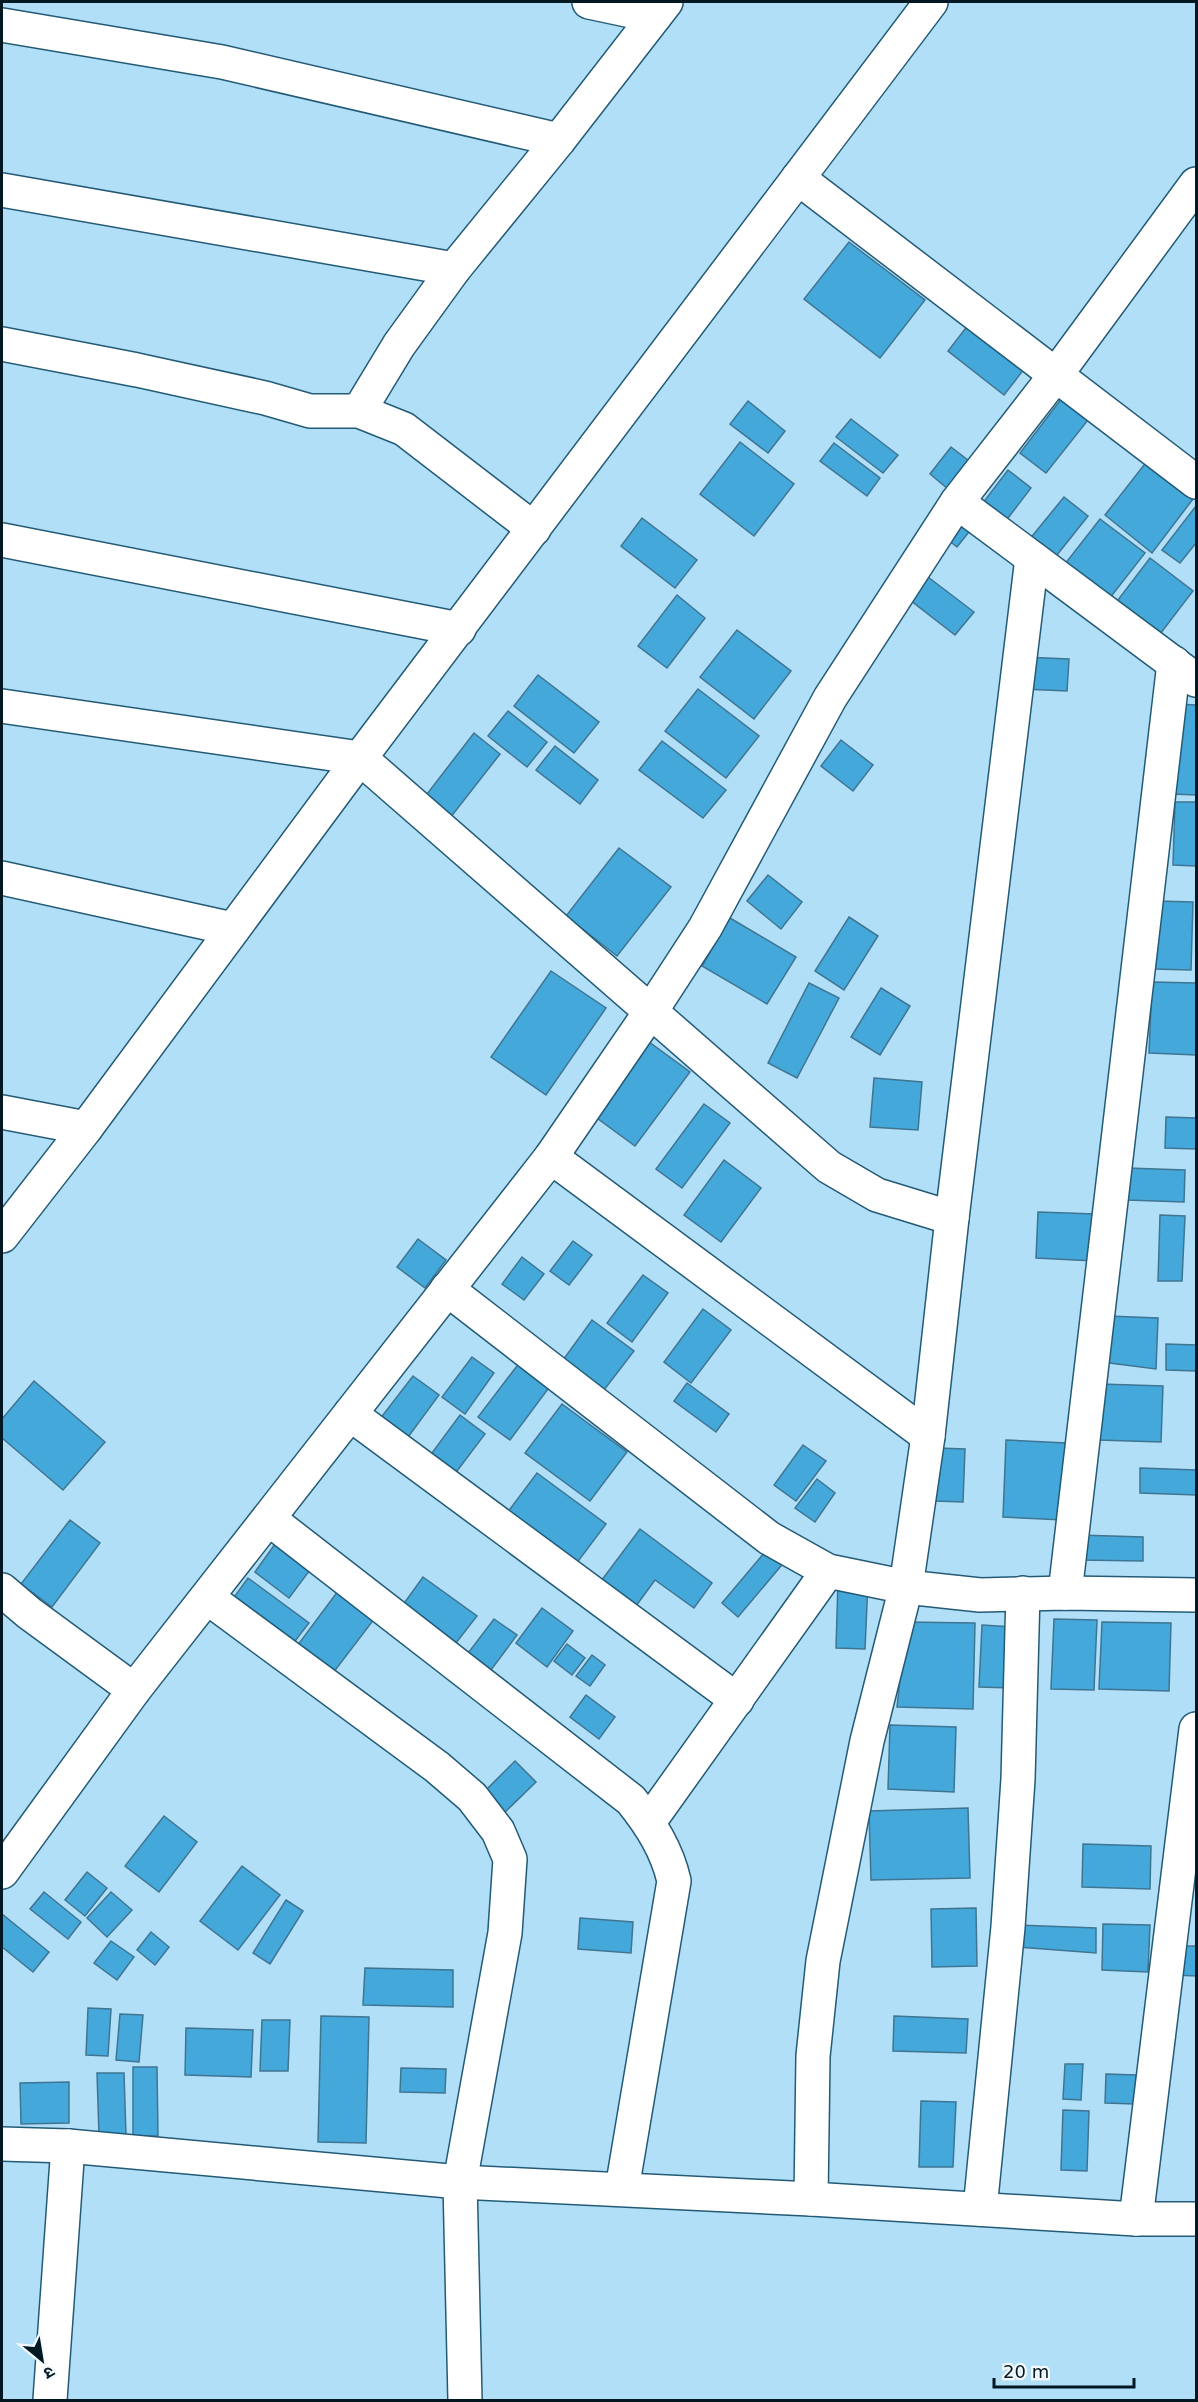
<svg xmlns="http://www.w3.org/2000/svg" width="1198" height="2402" font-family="'DejaVu Sans','Noto Sans Devanagari',sans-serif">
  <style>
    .building { fill: #44a9da; stroke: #3f7592; stroke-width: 1.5 }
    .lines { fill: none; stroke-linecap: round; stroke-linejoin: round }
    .minor-casing { stroke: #235b76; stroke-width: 36 }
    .minor { stroke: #fff; stroke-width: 33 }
  </style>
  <rect width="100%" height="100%" fill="#b2dff8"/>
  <g class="building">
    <path d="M 849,242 L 925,300 L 880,358 L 804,299 Z"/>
    <path d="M 972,320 L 1028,364 L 1004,395 L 948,351 Z"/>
    <path d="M 1065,394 L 1092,415 L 1046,473 L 1020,453 Z"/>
    <path d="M 748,401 L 785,431 L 768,453 L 730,424 Z"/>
    <path d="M 851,419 L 898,455 L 883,473 L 836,437 Z"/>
    <path d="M 740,442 L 794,484 L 754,536 L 700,494 Z"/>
    <path d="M 834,443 L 880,478 L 867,496 L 820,461 Z"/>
    <path d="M 951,447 L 969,461 L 948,489 L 930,474 Z"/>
    <path d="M 1151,456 L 1196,495 L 1152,553 L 1105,515 Z"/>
    <path d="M 1008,470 L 1031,488 L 1005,522 L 982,504 Z"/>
    <path d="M 1064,497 L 1088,516 L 1053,560 L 1029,540 Z"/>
    <path d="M 1196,506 L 1196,543 L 1180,563 L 1162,550 Z"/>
    <path d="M 962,512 L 976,523 L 957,547 L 943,536 Z"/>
    <path d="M 642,518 L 697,560 L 675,588 L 621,546 Z"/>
    <path d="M 1100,519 L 1145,553 L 1106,603 L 1061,569 Z"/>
    <path d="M 1150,558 L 1193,591 L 1154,642 L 1111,609 Z"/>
    <path d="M 928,577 L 974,612 L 955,635 L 910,600 Z"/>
    <path d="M 677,595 L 705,618 L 667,668 L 638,646 Z"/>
    <path d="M 737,630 L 791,671 L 754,719 L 700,677 Z"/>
    <path d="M 1023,657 L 1069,659 L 1067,691 L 1022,689 Z"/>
    <path d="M 538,675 L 599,722 L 574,753 L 514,706 Z"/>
    <path d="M 698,689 L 759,736 L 726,778 L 665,731 Z"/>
    <path d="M 1175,704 L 1196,705 L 1196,795 L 1172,794 Z"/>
    <path d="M 508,711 L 547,742 L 527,767 L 488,736 Z"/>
    <path d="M 474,733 L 500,754 L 443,827 L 417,807 Z"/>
    <path d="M 841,740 L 873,765 L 853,791 L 821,766 Z"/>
    <path d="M 662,741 L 726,790 L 703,818 L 639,770 Z"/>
    <path d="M 555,746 L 598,780 L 580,804 L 536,770 Z"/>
    <path d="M 1175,802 L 1196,802 L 1196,866 L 1173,865 Z"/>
    <path d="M 619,848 L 671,887 L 617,956 L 566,916 Z"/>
    <path d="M 768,875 L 802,902 L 781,929 L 747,901 Z"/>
    <path d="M 1157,901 L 1193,902 L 1191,970 L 1154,969 Z"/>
    <path d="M 849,917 L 878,936 L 844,990 L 815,971 Z"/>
    <path d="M 730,918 L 796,957 L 767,1004 L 702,966 Z"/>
    <path d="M 551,971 L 606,1008 L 546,1095 L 491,1057 Z"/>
    <path d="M 1152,982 L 1196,983 L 1196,1055 L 1149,1053 Z"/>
    <path d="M 809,983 L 839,998 L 797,1078 L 768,1063 Z"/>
    <path d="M 881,988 L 910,1006 L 880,1055 L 851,1037 Z"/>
    <path d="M 641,1036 L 690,1072 L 635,1146 L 586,1110 Z"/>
    <path d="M 874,1078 L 922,1082 L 918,1130 L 870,1127 Z"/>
    <path d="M 704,1104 L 730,1123 L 682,1188 L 656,1169 Z"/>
    <path d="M 1166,1117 L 1196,1118 L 1196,1149 L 1165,1148 Z"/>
    <path d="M 724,1160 L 761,1188 L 721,1242 L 684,1215 Z"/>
    <path d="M 1127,1168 L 1185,1170 L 1184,1202 L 1127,1200 Z"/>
    <path d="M 1038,1212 L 1095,1214 L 1094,1261 L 1036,1258 Z"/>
    <path d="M 1160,1215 L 1185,1216 L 1182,1281 L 1158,1281 Z"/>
    <path d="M 418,1239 L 446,1260 L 425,1288 L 397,1267 Z"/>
    <path d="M 573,1241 L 592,1255 L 569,1285 L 550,1271 Z"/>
    <path d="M 522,1257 L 544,1274 L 524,1300 L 502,1284 Z"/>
    <path d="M 643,1275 L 668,1293 L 632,1342 L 607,1323 Z"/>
    <path d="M 703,1309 L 731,1330 L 691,1383 L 664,1362 Z"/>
    <path d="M 1108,1316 L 1158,1318 L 1156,1369 L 1102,1362 Z"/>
    <path d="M 592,1320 L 634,1351 L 604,1390 L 563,1360 Z"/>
    <path d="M 1166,1344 L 1196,1345 L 1196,1371 L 1166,1370 Z"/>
    <path d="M 472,1357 L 494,1373 L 465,1414 L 442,1397 Z"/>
    <path d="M 520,1362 L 551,1385 L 510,1440 L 478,1417 Z"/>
    <path d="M 413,1376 L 439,1395 L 403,1444 L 376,1424 Z"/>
    <path d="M 34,1381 L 105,1442 L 63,1490 L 2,1438 L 2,1419 Z"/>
    <path d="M 687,1383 L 729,1414 L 716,1432 L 674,1401 Z"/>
    <path d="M 1100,1384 L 1163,1386 L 1161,1442 L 1098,1440 Z"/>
    <path d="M 562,1404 L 627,1452 L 590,1501 L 525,1453 Z"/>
    <path d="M 460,1415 L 485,1434 L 451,1479 L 426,1461 Z"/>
    <path d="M 1006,1440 L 1066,1443 L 1063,1520 L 1003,1517 Z"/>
    <path d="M 803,1445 L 826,1461 L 796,1501 L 774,1485 Z"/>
    <path d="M 937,1448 L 965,1449 L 963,1502 L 935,1501 Z"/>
    <path d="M 1140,1468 L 1196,1470 L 1196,1495 L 1140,1493 Z"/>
    <path d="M 537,1473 L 606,1524 L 573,1568 L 504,1517 Z"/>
    <path d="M 817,1479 L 835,1493 L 815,1522 L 795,1508 Z"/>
    <path d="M 70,1520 L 100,1543 L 52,1607 L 21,1584 Z"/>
    <path d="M 640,1529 L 712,1583 L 694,1608 L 655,1580 L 636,1606 L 601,1581 Z"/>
    <path d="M 1079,1535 L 1143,1537 L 1143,1561 L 1079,1560 Z"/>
    <path d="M 275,1544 L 310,1570 L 289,1598 L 255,1572 Z"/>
    <path d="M 770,1546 L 786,1560 L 738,1617 L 722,1603 Z"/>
    <path d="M 423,1577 L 477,1616 L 449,1652 L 397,1613 Z"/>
    <path d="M 248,1578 L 309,1623 L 292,1645 L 232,1600 Z"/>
    <path d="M 838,1581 L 868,1582 L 865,1649 L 836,1648 Z"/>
    <path d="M 338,1591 L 375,1618 L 333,1673 L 297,1646 Z"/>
    <path d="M 542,1608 L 573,1631 L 547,1667 L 516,1643 Z"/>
    <path d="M 494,1619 L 517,1635 L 485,1678 L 462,1661 Z"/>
    <path d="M 1054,1619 L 1097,1620 L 1094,1690 L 1051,1689 Z"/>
    <path d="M 906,1622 L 975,1623 L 973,1709 L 897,1707 Z"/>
    <path d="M 1102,1622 L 1171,1623 L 1169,1691 L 1099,1689 Z"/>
    <path d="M 982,1625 L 1014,1627 L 1012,1688 L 979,1687 Z"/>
    <path d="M 567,1644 L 585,1658 L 572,1675 L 554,1661 Z"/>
    <path d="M 592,1655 L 605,1665 L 590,1686 L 576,1676 Z"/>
    <path d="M 586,1695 L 615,1717 L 599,1739 L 570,1717 Z"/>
    <path d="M 890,1725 L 956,1727 L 954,1792 L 888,1789 Z"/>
    <path d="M 515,1761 L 536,1782 L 503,1814 L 482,1794 Z"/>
    <path d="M 968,1808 L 970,1878 L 871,1880 L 869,1811 Z"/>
    <path d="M 164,1816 L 197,1842 L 159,1892 L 125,1866 Z"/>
    <path d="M 1083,1844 L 1151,1846 L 1150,1889 L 1082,1887 Z"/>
    <path d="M 242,1866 L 280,1895 L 238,1950 L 200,1921 Z"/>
    <path d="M 87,1872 L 107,1888 L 85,1916 L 65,1900 Z"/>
    <path d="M 44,1892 L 81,1922 L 68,1939 L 30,1909 Z"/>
    <path d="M 111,1892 L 132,1910 L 107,1937 L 87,1918 Z"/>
    <path d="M 286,1900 L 303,1911 L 270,1964 L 253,1953 Z"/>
    <path d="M 976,1908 L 977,1966 L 932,1967 L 931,1909 Z"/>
    <path d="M 2,1914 L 49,1952 L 33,1972 L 2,1947 Z"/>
    <path d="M 580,1918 L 633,1922 L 631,1953 L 578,1949 Z"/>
    <path d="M 1103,1924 L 1150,1925 L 1148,1972 L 1102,1970 Z"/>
    <path d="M 1017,1925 L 1096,1928 L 1096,1953 L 1018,1947 Z"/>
    <path d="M 151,1932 L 169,1947 L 155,1965 L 137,1950 Z"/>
    <path d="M 111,1941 L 134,1957 L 117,1980 L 94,1963 Z"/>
    <path d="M 1175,1946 L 1196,1946 L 1196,1976 L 1175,1975 Z"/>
    <path d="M 365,1968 L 453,1970 L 453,2007 L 363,2005 Z"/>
    <path d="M 88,2008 L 111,2009 L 108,2056 L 86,2055 Z"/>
    <path d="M 120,2014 L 143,2015 L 139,2062 L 116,2060 Z"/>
    <path d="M 321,2016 L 369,2017 L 366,2143 L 318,2142 Z"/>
    <path d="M 894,2016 L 968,2019 L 966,2053 L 893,2051 Z"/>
    <path d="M 262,2020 L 290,2020 L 288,2071 L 260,2071 Z"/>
    <path d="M 186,2028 L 253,2030 L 251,2077 L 185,2075 Z"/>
    <path d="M 1065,2064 L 1083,2064 L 1081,2100 L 1063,2099 Z"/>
    <path d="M 133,2067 L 157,2067 L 158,2136 L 133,2136 Z"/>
    <path d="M 401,2068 L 446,2069 L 445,2093 L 400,2092 Z"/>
    <path d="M 97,2073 L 124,2073 L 126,2136 L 99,2136 Z"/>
    <path d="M 1106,2074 L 1136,2075 L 1135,2104 L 1105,2103 Z"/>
    <path d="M 69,2082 L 69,2123 L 21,2124 L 20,2083 Z"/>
    <path d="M 921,2101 L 956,2102 L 953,2167 L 919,2167 Z"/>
    <path d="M 1063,2110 L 1089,2111 L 1087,2171 L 1061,2170 Z"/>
  </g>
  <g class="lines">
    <defs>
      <g id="minor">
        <path d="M 589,2 L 655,16"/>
        <path d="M 2,25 L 222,62 L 559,140"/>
        <path d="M 798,178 L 1196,482"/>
        <path d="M 2,190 L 454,269"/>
        <path d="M 2,344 L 137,370 L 265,398 L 310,411 L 359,411 L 404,429 L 534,529"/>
        <path d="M 359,411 L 399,345 L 454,269 L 559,140 L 666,2"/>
        <path d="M 957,502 L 1196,680"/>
        <path d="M 2,540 L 459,629"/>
        <path d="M 2,706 L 360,758 L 829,1167 L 877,1195 L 952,1218"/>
        <path d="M 2,878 L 233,929"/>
        <path d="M 2,1112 L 86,1128"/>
        <path d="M 551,1157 L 928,1436"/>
        <path d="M 2,1236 L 86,1128 L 360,758 L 931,2"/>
        <path d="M 447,1289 L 769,1538 L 828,1571 L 906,1587 L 980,1595 L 1065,1593 L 1196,1595"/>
        <path d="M 350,1414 L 737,1700"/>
        <path d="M 269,1519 L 631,1800 C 651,1825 667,1850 674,1881 L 622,2189"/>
        <path d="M 2,1590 L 29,1613 L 134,1690"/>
        <path d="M 1065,1593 L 1174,663"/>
        <path d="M 208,1598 L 437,1767 L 472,1797 L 498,1831 L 510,1859 L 505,1933 L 460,2182 L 465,2400"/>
        <path d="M 649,1822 L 828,1571"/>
        <path d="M 2,1872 L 134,1690 L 551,1157 L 651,1011 L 705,928 L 830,698 L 957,502 L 1055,376 L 1196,184"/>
        <path d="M 2,2144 L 68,2146 L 460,2182 L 811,2199 L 1136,2219 L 1196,2219"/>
        <path d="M 811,2199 L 813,2056 L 823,1961 L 867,1741 L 906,1587 L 928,1436 L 952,1218 L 1032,558"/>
        <path d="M 980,2209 L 1008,1927 L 1018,1779 L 1023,1593"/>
        <path d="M 1136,2219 L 1196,1729"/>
        <path d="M 50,2400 L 68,2146"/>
      </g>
    </defs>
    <use href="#minor" class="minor-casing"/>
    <use href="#minor" class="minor"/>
  </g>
  <rect width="1198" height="2402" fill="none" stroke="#021823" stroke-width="6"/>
  <g transform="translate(42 2360) rotate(150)" stroke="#f4f9fd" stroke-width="4.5" paint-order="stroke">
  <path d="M0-4.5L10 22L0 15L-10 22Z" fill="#021823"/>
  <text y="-9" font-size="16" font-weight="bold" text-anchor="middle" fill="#021823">उ</text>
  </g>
  <path d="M994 2378v9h140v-9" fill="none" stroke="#021823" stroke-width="3"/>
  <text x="1003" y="2378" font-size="18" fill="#021823" stroke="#f4f9fd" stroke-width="4.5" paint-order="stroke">20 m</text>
</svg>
